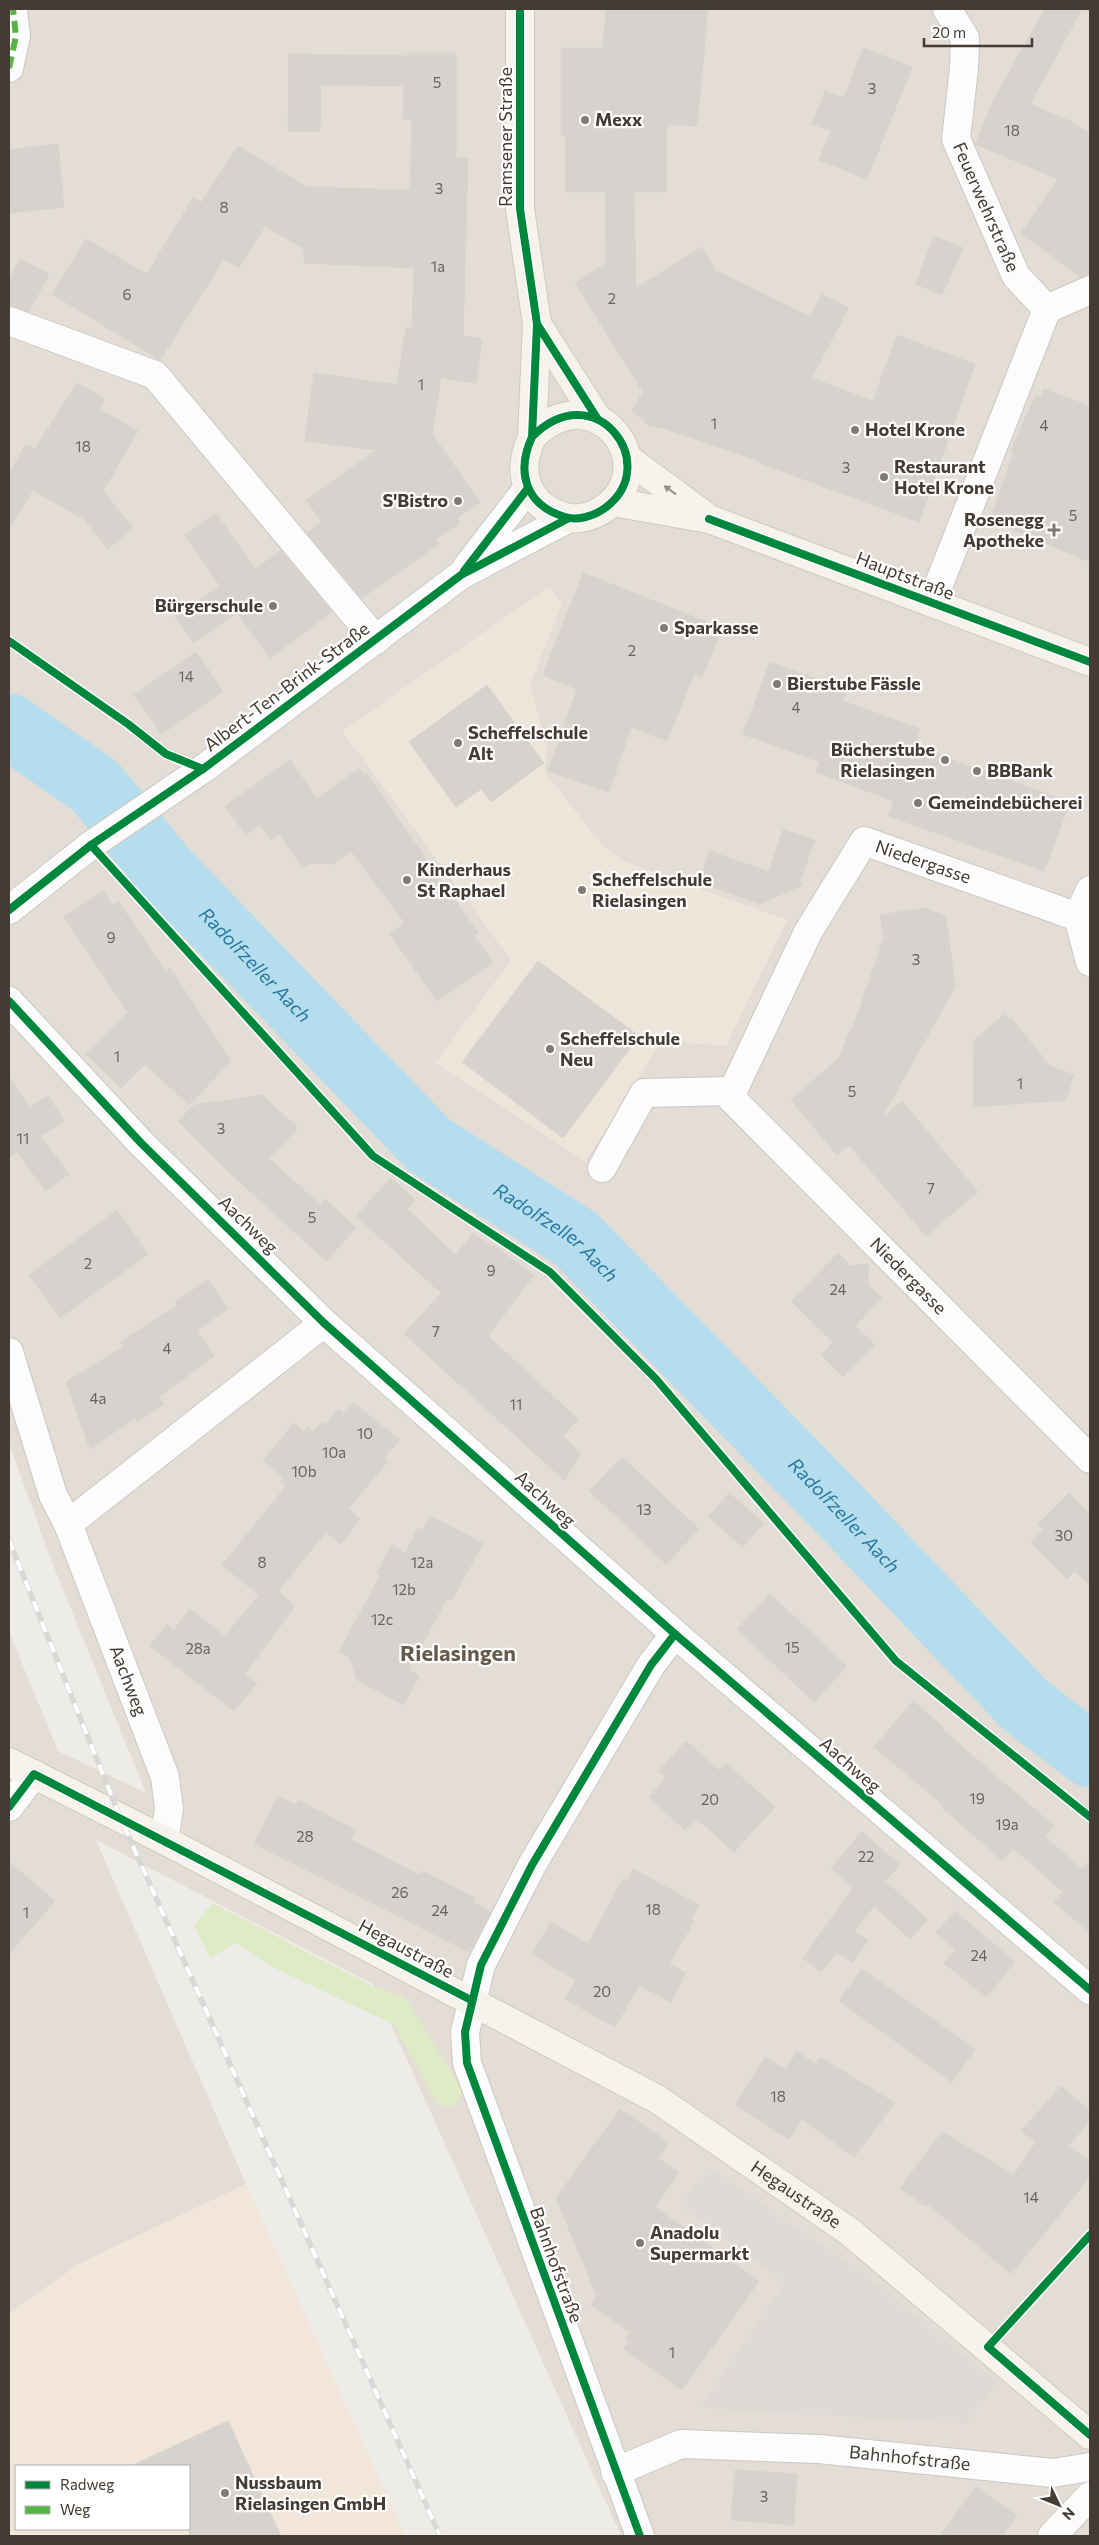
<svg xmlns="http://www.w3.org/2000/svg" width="1099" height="2545" font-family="Commissioner,sans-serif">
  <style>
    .residential { fill: #e3ddd5 }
    .commercial { fill: #f2e6da; fill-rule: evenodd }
    .education { fill: #ede5d9 }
    .green { fill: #dfeac6 }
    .parking { fill: #dedbd7 }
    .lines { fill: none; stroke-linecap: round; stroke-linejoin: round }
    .river { stroke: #b6ddee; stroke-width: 65 }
    .building { fill: #d6d3cf; stroke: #d7d3cd }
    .street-casing { stroke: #cbc8c4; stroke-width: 30 }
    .secondary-casing { stroke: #cfcac0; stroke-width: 30 }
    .street { stroke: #fcfcfc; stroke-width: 28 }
    .secondary { stroke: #f6f3ed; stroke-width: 28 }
    .rail-casing { stroke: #d8d8d7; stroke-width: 5.5 }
    .rail { stroke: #fff; stroke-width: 4; stroke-dasharray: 11; stroke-linecap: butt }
    .quiet { stroke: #57b346; stroke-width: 6; stroke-dasharray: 12 6; stroke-linecap: butt }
    .cycleway-casing { stroke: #fff; stroke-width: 11 }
    .cycleway { stroke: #00873e; stroke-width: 8 }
    .oneway { fill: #948e87 }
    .poi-dot { fill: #807a73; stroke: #fff; stroke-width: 2 }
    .labels { text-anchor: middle; stroke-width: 4.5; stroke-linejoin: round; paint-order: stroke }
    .number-label { font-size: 15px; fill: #6a635c }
    .poi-label { font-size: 18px; font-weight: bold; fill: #443c34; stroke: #fff; text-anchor: start }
    .street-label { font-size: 18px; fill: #443c34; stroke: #fff }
    .water-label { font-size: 19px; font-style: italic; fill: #287aa2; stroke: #fff }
    .district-label { font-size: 22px; font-weight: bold; fill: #67594b; stroke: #fff }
  </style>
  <rect width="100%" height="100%" fill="#eeece8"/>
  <path class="residential" d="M 9,9 L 1090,9 L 1090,2536 L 621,2536 L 373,1984 L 96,1840 L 246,2184 L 81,2263 L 9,2313 L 9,1632 L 58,1751 L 146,1793 L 51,1560 L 9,1443 Z"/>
  <path class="commercial" d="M 246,2184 L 405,2536 L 9,2536 L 9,2313 L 81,2263 ZM 16,2466 L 189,2466 L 189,2529 L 16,2529 Z"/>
  <path class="education" d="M 550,586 L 562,604 L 530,685 L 547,746 L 545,772 L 602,845 L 623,861 L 787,920 L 726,1046 L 662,1041 L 585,1162 L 435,1063 L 511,960 L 342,731 Z"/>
  <path class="green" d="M 212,1903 L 370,1985 L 405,1997 L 463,2091 L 453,2108 L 438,2105 L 393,2024 L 272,1967 L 236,1943 L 210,1958 L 194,1926 Z"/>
  <path class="parking" d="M 708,2166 L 864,2274 L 998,2383 L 967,2424 L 699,2408 L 785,2282 L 679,2206 Z"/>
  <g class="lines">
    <path class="river" id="s1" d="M 9,726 L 95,786 L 166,872 L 429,1145 L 575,1238 L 834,1504 L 1024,1704 L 1090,1755"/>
  </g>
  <g class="building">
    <path d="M 606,9 L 708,9 L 697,126 L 667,124 L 667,192 L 634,192 L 636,288 L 702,247 L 715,270 L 810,317 L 822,294 L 848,308 L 812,378 L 873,401 L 897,335 L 975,364 L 919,522 L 760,463 L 761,462 L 664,428 L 649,426 L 632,410 L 643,392 L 575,283 L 606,263 L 605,192 L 565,192 L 565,136 L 561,136 L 561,48 L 603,48 Z"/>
    <path d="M 1045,9 L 1082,9 L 1030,104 L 1072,122 L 1090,134 L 1090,275 L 1080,277 L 1021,233 L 1058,179 L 975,144 L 995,97 Z"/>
    <path d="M 863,48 L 912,67 L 867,179 L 819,160 L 831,131 L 812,124 L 825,91 L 844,98 Z"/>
    <path d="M 407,53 L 456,53 L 456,157 L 468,158 L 463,336 L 482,339 L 476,383 L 441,378 L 432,434 L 480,502 L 457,518 L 460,523 L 436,539 L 439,544 L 362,598 L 307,533 L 322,522 L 306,500 L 377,450 L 305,441 L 314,373 L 397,385 L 406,327 L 412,328 L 414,268 L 304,263 L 304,249 L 265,226 L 239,268 L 224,259 L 160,360 L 52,294 L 86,239 L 147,274 L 193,198 L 201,203 L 238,146 L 307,187 L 410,190 L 412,119 L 403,119 L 404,86 L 321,85 L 320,131 L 288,131 L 289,54 L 407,56 Z"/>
    <path d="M 58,144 L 64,207 L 9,213 L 9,150 Z"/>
    <path d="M 934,236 L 963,248 L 942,295 L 916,284 Z"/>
    <path d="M 20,259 L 49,274 L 29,312 L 9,306 L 9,280 Z"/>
    <path d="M 77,383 L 105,399 L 99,409 L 138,431 L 103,491 L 133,528 L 108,549 L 85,520 L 33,490 L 9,529 L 9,474 L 26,444 L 35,449 Z"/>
    <path d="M 1044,389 L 1090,406 L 1090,562 L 990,520 L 1014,452 L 1011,450 L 1035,396 L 1040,398 Z"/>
    <path d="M 216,513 L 255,569 L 281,551 L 332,612 L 270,658 L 237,613 L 194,643 L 175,617 L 220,586 L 185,535 Z"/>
    <path d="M 583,573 L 722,628 L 702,677 L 694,674 L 667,741 L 631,727 L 609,792 L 548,771 L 577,689 L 543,675 Z"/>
    <path d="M 196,652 L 223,691 L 162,734 L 134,695 Z"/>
    <path d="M 770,662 L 847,691 L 843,701 L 920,729 L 914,746 L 1070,802 L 1044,871 L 888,816 L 894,801 L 816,772 L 820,762 L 743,734 Z"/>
    <path d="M 487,685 L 544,763 L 491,802 L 481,789 L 456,807 L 409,742 Z"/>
    <path d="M 290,760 L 317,799 L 360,768 L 364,775 L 366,773 L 478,933 L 474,936 L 493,962 L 437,1001 L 390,934 L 405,923 L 351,851 L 333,864 L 311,863 L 303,868 L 279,834 L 271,840 L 260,824 L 246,835 L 225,806 Z"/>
    <path d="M 783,830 L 815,840 L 799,883 L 803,885 L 757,905 L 758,903 L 699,882 L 710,851 L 769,872 Z"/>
    <path d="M 103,891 L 112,905 L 118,901 L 165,971 L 170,968 L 231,1061 L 189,1105 L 145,1064 L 121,1088 L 86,1054 L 128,1012 L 64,917 Z"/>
    <path d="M 924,908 L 946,916 L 955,987 L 881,1119 L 902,1101 L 978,1192 L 926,1236 L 849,1145 L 837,1155 L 791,1100 L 840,1057 L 851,1027 L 853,1028 L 884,937 L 880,915 Z"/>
    <path d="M 538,961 L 639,1036 L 563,1138 L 462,1062 Z"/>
    <path d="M 1005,1014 L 1009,1020 L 1011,1018 L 1050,1066 L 1074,1075 L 1066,1100 L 973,1107 L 974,1040 Z"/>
    <path d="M 9,1076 L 29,1107 L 48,1096 L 64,1121 L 40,1136 L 69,1174 L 46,1191 L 17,1152 L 9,1157 Z"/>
    <path d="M 262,1095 L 298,1128 L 269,1158 L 320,1205 L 325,1199 L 356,1228 L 326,1261 L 230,1173 L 178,1121 L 194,1105 Z"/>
    <path d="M 391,1178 L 415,1200 L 407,1209 L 456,1255 L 473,1233 L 491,1247 L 493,1245 L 534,1275 L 488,1336 L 578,1419 L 563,1436 L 581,1454 L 564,1480 L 404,1334 L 441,1293 L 356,1216 Z"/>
    <path d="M 117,1210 L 148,1254 L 60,1318 L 29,1275 Z"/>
    <path d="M 838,1253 L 851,1266 L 868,1264 L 868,1285 L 882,1298 L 855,1326 L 875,1345 L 843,1377 L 821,1355 L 833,1342 L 791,1301 Z"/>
    <path d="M 208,1280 L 228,1309 L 197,1330 L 214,1356 L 159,1397 L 164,1404 L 137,1422 L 135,1418 L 90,1449 L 66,1382 L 123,1347 L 120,1342 L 177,1306 L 175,1302 Z"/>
    <path d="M 354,1403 L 400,1440 L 384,1458 L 388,1461 L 348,1509 L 360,1519 L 341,1544 L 326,1532 L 278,1591 L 295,1606 L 245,1674 L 257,1684 L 234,1711 L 150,1646 L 167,1624 L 174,1630 L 190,1609 L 225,1636 L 259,1595 L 222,1565 L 286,1486 L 280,1482 L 284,1478 L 263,1461 L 294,1423 L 304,1432 L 307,1427 L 313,1432 L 322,1422 L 326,1425 L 339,1409 L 344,1414 Z"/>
    <path d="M 622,1457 L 699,1529 L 666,1564 L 589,1491 Z"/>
    <path d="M 729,1493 L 764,1523 L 743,1547 L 708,1517 Z"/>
    <path d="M 1069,1493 L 1090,1514 L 1090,1585 L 1075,1571 L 1067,1579 L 1031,1543 L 1044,1529 L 1038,1524 Z"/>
    <path d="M 430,1516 L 483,1543 L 452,1600 L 447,1598 L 409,1670 L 419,1676 L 404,1705 L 357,1680 L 350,1658 L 339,1652 L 380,1576 L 377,1573 L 392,1544 L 405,1554 L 418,1528 L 422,1530 Z"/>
    <path d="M 770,1594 L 847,1666 L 814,1702 L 737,1629 Z"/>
    <path d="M 913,1701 L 943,1727 L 942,1729 L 1054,1826 L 1045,1837 L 1082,1869 L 1090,1860 L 1090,1933 L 1054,1902 L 1063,1892 L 1013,1848 L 1002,1860 L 942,1808 L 944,1806 L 874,1747 Z"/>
    <path d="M 686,1741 L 720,1771 L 726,1763 L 775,1807 L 734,1852 L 696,1818 L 685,1830 L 649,1797 L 666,1778 L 659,1771 Z"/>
    <path d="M 278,1796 L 296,1805 L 298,1800 L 356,1830 L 351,1840 L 420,1875 L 422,1871 L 475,1898 L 473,1902 L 491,1912 L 469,1952 L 254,1844 Z"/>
    <path d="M 862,1832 L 900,1865 L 885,1881 L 928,1920 L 910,1939 L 874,1906 L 854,1931 L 868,1940 L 852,1963 L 837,1952 L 821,1972 L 803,1958 L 853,1888 L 831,1868 Z"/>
    <path d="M 9,1862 L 55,1901 L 9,1954 Z"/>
    <path d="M 633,1869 L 699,1905 L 691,1919 L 694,1921 L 669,1964 L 686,1973 L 671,2002 L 639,1985 L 615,2027 L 565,1999 L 576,1980 L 532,1954 L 551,1922 L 588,1944 L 623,1879 L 627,1881 Z"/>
    <path d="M 955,1911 L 1015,1962 L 986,1997 L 944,1963 L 956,1950 L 936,1933 Z"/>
    <path d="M 862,1969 L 975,2049 L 952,2082 L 839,2001 Z"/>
    <path d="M 797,2052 L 815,2064 L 820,2057 L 895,2103 L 854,2157 L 802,2119 L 789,2139 L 735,2105 L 765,2057 L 786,2070 Z"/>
    <path d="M 1061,2086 L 1090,2111 L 1090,2121 L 1069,2145 L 1090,2162 L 1090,2177 L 1011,2274 L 928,2204 L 926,2207 L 900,2188 L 942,2132 L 1014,2175 L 1036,2142 L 1021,2131 Z"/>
    <path d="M 620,2109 L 669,2143 L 658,2158 L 679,2172 L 655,2207 L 759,2281 L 682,2390 L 624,2349 L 629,2342 L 625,2339 L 630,2332 L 591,2305 L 597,2296 L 556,2198 Z"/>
    <path d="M 228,2421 L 281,2536 L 189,2536 L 189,2466 L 131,2466 Z"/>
    <path d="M 735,2470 L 797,2474 L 794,2525 L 731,2520 Z"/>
    <path d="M 976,2486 L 1017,2516 L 1002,2536 L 940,2536 Z"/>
  </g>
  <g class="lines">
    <defs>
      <g id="street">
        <path id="s2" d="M 947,9 L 965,38 L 964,68 L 956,139 L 1016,276 L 1047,309"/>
        <path d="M 9,68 L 16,36 L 13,9"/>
        <path d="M 9,321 L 155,375 L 376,640"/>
        <path d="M 466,568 L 528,488"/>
        <path d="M 932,602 L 1047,309 L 1090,290"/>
        <path d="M 1090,890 L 1078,917 L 1090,962"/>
        <path d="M 9,910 L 91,845 L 203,769 L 461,575 L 569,518"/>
        <path id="s3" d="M 1078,917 L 864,841 L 808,932 L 730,1097 L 1090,1459"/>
        <path d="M 9,1001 L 141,1143 L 324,1323 L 675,1634 L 1090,1990"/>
        <path d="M 602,1168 L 644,1093 L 731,1091"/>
        <path id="s4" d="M 9,1352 L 53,1495 L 68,1524 L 165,1777 L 169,1809 L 164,1840"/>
        <path d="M 68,1524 L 324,1323"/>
        <path d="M 9,1807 L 34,1774"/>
        <path id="s5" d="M 615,2472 L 681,2444 L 819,2449 L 1053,2473 L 1090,2467"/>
        <path d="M 640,2536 L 467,2063 L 465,2032 L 481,1965 L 532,1865 L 651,1665 L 675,1634"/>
        <path d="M 1052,2536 L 1090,2496"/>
      </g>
      <g id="secondary">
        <path d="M 520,9 L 520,209 L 537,324 L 532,437 C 516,472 525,505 565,517 C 578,521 594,516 605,508 C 664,465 595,373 532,437"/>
        <path d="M 537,324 L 597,418"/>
        <path d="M 627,458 L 704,515"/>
        <path d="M 613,502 L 709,519 L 1090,662"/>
        <path id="s6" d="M 9,1762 L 164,1840 L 657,2099 L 850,2232 L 1090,2435"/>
      </g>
    </defs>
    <use href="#street" class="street-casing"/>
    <use href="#secondary" class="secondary-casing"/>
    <use href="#street" class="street"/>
    <use href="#secondary" class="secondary"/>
    <defs>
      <path id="rail" d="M 9,1540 L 120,1817 L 440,2536"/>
    </defs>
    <use href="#rail" class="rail-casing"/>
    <use href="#rail" class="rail"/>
    <path class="quiet" d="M 9,68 L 16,36 L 13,9"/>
    <defs>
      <g id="cycleway">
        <path d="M 520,9 L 520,209 L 537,324 L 532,437 C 516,472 525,505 565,517 C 578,521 594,516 605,508 C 664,465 595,373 532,437"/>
        <path d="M 537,324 L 597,418"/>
        <path d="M 709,519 L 1090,662"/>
        <path d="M 464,571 L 528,488"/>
        <path d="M 9,641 L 128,724 L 166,754 L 203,769"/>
        <path d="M 91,845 L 373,1156 L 550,1272 L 656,1379 L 896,1661 L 1090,1817"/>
        <path d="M 9,910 L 91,845 L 203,769 L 461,575 L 569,518"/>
        <path d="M 9,1001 L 141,1143 L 324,1323 L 675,1634 L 1090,1990"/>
        <path d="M 9,1807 L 34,1774 L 471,2000"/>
        <path d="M 1090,2235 L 988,2347 L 1090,2435"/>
        <path d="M 640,2536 L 467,2063 L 465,2032 L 481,1965 L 532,1865 L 651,1665 L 675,1634"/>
      </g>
    </defs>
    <use href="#cycleway" class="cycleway-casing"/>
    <use href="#cycleway" class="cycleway"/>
  </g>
  <defs><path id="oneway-solid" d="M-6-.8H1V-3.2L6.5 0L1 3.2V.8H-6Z" transform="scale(1.25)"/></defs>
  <use class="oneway" href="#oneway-solid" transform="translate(670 490) rotate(-144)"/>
  <g class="poi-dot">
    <circle cx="585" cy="120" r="5"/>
    <circle cx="855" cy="430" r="5"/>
    <circle cx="884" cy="477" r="5"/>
    <circle cx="458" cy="501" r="5"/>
    <path d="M1051.5 522.5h5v5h5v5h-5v5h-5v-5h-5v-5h5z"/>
    <circle cx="273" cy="606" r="5"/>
    <circle cx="664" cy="628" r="5"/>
    <circle cx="777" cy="684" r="5"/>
    <circle cx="458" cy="743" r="5"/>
    <circle cx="945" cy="760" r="5"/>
    <circle cx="977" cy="771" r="5"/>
    <circle cx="918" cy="803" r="5"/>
    <circle cx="407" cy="880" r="5"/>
    <circle cx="582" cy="890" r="5"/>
    <circle cx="550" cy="1049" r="5"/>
    <circle cx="640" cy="2243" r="5"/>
    <circle cx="225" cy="2493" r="5"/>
  </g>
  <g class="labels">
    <g class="number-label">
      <text x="437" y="88">5</text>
      <text x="872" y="94">3</text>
      <text x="1012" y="136">18</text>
      <text x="439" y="194">3</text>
      <text x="224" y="213">8</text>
      <text x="438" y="272">1a</text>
      <text x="127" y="300">6</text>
      <text x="612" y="304">2</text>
      <text x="421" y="390">1</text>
      <text x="714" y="429">1</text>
      <text x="1044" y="431">4</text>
      <text x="83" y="452">18</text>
      <text x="846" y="473">3</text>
      <text x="1073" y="521">5</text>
      <text x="632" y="656">2</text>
      <text x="186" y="682">14</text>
      <text x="796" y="713">4</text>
      <text x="111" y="943">9</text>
      <text x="916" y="965">3</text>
      <text x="117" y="1062">1</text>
      <text x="1020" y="1089">1</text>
      <text x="852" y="1097">5</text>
      <text x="221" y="1134">3</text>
      <text x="23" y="1144">11</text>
      <text x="931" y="1194">7</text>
      <text x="312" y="1223">5</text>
      <text x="88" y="1269">2</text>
      <text x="491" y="1276">9</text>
      <text x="838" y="1295">24</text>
      <text x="436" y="1337">7</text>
      <text x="167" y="1354">4</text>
      <text x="98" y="1404">4a</text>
      <text x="516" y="1410">11</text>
      <text x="365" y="1439">10</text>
      <text x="334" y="1458">10a</text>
      <text x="304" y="1477">10b</text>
      <text x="644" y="1515">13</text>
      <text x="1064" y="1541">30</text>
      <text x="262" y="1568">8</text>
      <text x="422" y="1568">12a</text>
      <text x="404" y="1595">12b</text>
      <text x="382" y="1625">12c</text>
      <text x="792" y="1653">15</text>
      <text x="198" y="1654">28a</text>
      <text x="977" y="1804">19</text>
      <text x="710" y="1805">20</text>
      <text x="1007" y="1830">19a</text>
      <text x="305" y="1842">28</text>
      <text x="866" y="1862">22</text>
      <text x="400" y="1898">26</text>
      <text x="653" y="1915">18</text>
      <text x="440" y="1916">24</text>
      <text x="26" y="1918">1</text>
      <text x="979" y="1961">24</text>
      <text x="602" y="1997">20</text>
      <text x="778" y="2102">18</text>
      <text x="1031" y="2203">14</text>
      <text x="672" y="2358">1</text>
      <text x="764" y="2502">3</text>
    </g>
    <g class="poi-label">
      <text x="595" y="126">Mexx</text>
      <text x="865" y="436">Hotel Krone</text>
      <text x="894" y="473">Restaurant<tspan x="894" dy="21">Hotel Krone</tspan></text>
      <text x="448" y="507" text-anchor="end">S'Bistro</text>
      <text x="1044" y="526" text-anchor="end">Rosenegg<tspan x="1044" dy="21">Apotheke</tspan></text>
      <text x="263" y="612" text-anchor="end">Bürgerschule</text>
      <text x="674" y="634">Sparkasse</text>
      <text x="787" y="690">Bierstube Fässle</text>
      <text x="468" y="739">Scheffelschule<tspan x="468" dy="21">Alt</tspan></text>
      <text x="935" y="756" text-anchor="end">Bücherstube<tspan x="935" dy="21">Rielasingen</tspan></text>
      <text x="987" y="777">BBBank</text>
      <text x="928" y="809">Gemeindebücherei</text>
      <text x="417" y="876">Kinderhaus<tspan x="417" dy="21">St Raphael</tspan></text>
      <text x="592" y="886">Scheffelschule<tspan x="592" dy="21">Rielasingen</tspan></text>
      <text x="560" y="1045">Scheffelschule<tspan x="560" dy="21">Neu</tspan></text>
      <text x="650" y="2239">Anadolu<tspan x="650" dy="21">Supermarkt</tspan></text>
      <text x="235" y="2489">Nussbaum<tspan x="235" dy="21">Rielasingen GmbH</tspan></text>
    </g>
    <g class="street-label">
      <text transform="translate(506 137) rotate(-90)" y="6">Ramsener Straße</text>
      <text dy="6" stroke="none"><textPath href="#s2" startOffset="210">Feuerwehrstraße</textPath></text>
      <text transform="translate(905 576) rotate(21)" y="6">Hauptstraße</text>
      <text transform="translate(287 687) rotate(-37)" y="6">Albert-Ten-Brink-Straße</text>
      <text transform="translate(923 862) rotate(19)" y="6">Niedergasse</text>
      <text transform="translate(248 1225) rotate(44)" y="6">Aachweg</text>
      <text dy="6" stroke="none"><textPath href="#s3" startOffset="769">Niedergasse</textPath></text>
      <text transform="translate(545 1499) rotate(42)" y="6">Aachweg</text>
      <text dy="6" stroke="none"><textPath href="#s4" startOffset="350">Aachweg</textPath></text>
      <text transform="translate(850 1765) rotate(41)" y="6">Aachweg</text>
      <text transform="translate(406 1949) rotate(28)" y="6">Hegaustraße</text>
      <text dy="6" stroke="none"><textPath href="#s6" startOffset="899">Hegaustraße</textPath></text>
      <text transform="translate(556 2265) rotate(70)" y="6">Bahnhofstraße</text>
      <text dy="6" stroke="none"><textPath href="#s5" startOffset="301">Bahnhofstraße</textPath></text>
    </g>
    <g class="water-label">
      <text dy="7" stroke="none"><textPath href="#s1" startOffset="345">Radolfzeller Aach</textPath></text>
      <text dy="7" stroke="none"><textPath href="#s1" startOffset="750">Radolfzeller Aach</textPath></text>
      <text dy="7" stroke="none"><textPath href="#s1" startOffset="1155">Radolfzeller Aach</textPath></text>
    </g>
    <g class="district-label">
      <text x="458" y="1661">Rielasingen</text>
    </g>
  </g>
  <rect width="1099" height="2545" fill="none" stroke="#443c34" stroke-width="20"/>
  <rect x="15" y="2465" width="175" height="65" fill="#ffffff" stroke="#b4b1ae"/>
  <rect x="25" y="2481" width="25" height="8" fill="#00873e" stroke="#b4b1ae"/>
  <text x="60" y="2490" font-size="15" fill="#443c34">Radweg</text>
  <rect x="25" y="2506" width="25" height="8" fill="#57b346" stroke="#b4b1ae"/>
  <text x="60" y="2515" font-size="15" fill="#443c34">Weg</text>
  <g transform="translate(1059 2505) rotate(133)" stroke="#ffffff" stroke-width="4" paint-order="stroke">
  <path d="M0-4L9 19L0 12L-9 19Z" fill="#443c34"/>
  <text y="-8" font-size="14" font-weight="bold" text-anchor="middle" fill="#443c34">N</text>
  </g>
  <path d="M924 38v8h108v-8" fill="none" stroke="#443c34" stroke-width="2.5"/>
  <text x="932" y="38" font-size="15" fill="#443c34" stroke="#ffffff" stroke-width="4" paint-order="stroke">20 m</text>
</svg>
